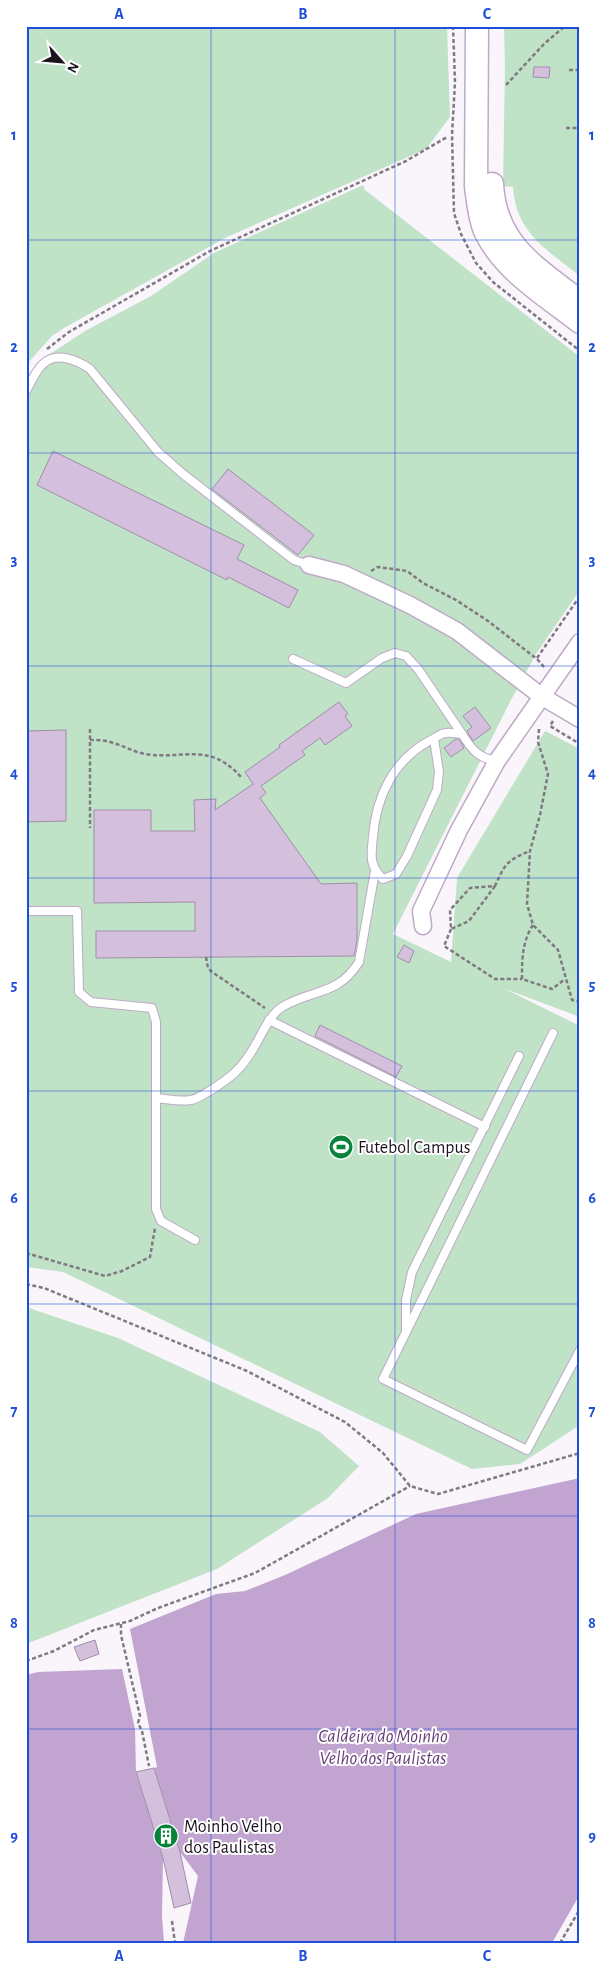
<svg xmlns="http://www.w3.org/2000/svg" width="606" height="1969" font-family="'Alegreya Sans',sans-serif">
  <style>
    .green { fill: #c0e2c6 }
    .water { fill: #c1a4cf }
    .building { fill: #d4c0dd; stroke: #a08da9 }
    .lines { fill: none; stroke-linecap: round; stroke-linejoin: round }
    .service-casing { stroke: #beaac7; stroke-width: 10 }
    .minor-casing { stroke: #beaac7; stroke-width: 19 }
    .secondary-casing { stroke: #beaac7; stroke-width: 25 }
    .path { stroke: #7f7982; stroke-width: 2.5; stroke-dasharray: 4 2.5; stroke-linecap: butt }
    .service { stroke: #fff; stroke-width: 8 }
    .minor { stroke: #fff; stroke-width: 16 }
    .secondary { stroke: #fff; stroke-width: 22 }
    .grid { fill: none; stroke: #1d4ed8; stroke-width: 1; stroke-opacity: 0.55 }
    .labels { text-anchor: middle; stroke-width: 4; stroke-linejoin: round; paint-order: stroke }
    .poi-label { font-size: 18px; fill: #1b131e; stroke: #fff; text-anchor: start }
    .water-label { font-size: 19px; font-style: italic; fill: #674077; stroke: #fff }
    .neatline { fill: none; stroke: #1d4ed8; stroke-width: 2 }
    .grid-label { font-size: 16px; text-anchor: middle; font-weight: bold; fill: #1d4ed8 }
  </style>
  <rect width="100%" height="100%" fill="#f9f5fb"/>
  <g class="green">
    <path d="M 26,26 L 447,26 L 450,117 L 426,149 L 227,237 L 64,328 L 52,336 L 26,365 Z"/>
    <path d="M 504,26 L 580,26 L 580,276 C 546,249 516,233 513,187 L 503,186 L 505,64 Z"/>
    <path d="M 363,185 L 365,190 L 580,357 L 580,590 L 536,654 L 511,700 L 393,934 L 451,962 L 457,878 L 545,731 L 580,749 L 580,1017 L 503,988 L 580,1026 L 580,1425 L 520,1464 L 472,1469 L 63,1272 L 26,1267 L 26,378 L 41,360 L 85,331 L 151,296 L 214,253 Z"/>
    <path d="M 26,1307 L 118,1338 L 320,1432 L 359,1466 L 328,1498 L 217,1569 L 26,1644 Z"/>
  </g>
  <g class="water">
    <path d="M 580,1478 L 580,1894 L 552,1943 L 183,1943 L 198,1876 L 180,1852 L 154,1768 L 157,1767 L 130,1629 L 216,1594 L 245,1591 L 285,1575 L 416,1514 Z"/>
    <path d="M 122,1669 L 135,1729 L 136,1772 L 163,1858 L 162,1916 L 164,1943 L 26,1943 L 26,1675 L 38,1672 Z"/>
  </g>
  <g class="building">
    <path d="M 534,67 L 550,67 L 549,78 L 533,77 Z"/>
    <path d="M 53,451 L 244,545 L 237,559 L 298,590 L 289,608 L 228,577 L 227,580 L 37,485 Z"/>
    <path d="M 228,469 L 314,535 L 298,555 L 212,489 Z"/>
    <path d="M 339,702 L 348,714 L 345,716 L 352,726 L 325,745 L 320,738 L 302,751 L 305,755 L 261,786 L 266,793 L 260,798 L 321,884 L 357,883 L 357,941 L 354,956 L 96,958 L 96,931 L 195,931 L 195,902 L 94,903 L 94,810 L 151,810 L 151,831 L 195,831 L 194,800 L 216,799 L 215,810 L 253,784 L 245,772 L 280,747 L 279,745 Z"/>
    <path d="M 475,707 L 491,728 L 473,741 L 467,731 L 472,727 L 463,716 Z"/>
    <path d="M 66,730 L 66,821 L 26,822 L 26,731 Z"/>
    <path d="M 456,739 L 459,739 L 464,748 L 451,757 L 444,748 Z"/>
    <path d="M 404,945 L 414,951 L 409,963 L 397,957 Z"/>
    <path d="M 320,1025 L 402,1066 L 396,1077 L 315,1036 Z"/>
    <path d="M 95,1640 L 99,1654 L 80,1661 L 74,1647 Z"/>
    <path d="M 154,1768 L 180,1852 L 191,1903 L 174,1908 L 163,1858 L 136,1772 Z"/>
  </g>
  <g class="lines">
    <defs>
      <g id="service">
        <path d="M 26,391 C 31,383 35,371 43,364 C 56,351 77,360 90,369 L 158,452 L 183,474 L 294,560 L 309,565"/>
        <path d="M 293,659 L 346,683 L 382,658 L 395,653 L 406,656 L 418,669 L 462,734"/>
        <path d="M 434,739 L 439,772 L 437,790 L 407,856 L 396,874 L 383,879 C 369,866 371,855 373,837 C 376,797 393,761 429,741 C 434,739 441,733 446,733 C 451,732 457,734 462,734 C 472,750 478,758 497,761"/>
        <path d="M 26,911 L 77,911 L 79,992 L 91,1002 L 152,1008 L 156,1022 L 156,1209 L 161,1221 L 195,1240"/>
        <path d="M 269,1020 L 485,1127"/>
        <path d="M 553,1033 L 383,1379 L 527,1450 L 580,1350"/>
        <path d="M 156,1098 C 168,1099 179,1102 191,1100 C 197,1099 202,1095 208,1092 C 232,1077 242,1069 256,1044 C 263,1032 269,1016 282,1007 C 312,989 338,996 359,962 L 375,871"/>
        <path d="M 406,1331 L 406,1300 L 412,1272 L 519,1056"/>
      </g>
      <g id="minor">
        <path d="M 309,565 L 344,574 L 410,605 L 457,631 L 541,696 L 580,719"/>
        <path d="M 423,926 L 421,911 L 459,830 L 497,761 L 580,642"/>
      </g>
      <g id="secondary">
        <path d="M 477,26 L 476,186 C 478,201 479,217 485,231 C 504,271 547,296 580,322"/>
        <path d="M 492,184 C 495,245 536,267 580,302"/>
      </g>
    </defs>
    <use href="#service" class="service-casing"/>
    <use href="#minor" class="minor-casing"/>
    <use href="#secondary" class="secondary-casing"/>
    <g class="path">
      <path d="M 453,26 L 455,82 L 452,135 L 454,213 L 461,234 L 476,263 L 493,282 L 580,351"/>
      <path d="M 569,70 L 580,70"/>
      <path d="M 506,85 L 544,44 L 565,26"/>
      <path d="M 566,128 L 580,128"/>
      <path d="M 47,349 L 69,332 L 210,251 L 406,161 L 447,137"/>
      <path d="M 371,571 L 378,567 L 407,571 L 423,583 L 456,600 L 488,621 L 537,659 L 544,667"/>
      <path d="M 537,658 L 580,596"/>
      <path d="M 553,721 L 550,726 L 580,744"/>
      <path d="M 90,729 L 90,828"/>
      <path d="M 539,729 L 538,742 L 548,774 L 540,815 L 530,851 L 527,904 L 533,925 L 558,950 L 572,1000 L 580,1002"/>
      <path d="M 90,740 C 97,740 105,740 113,743 C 124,746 134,752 145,754 C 186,760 209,741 242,778"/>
      <path d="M 495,886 L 469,921 L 451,929 L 450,910 L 470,888 L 495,886 C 505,864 507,860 530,851"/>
      <path d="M 533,925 C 522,942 522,959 522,979 L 552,989 L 565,979"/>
      <path d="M 451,929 L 444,946 L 495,979 L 522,979"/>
      <path d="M 206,957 L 208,968 L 212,972 L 265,1008"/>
      <path d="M 26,1253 L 105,1276 L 122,1271 L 150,1257 L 155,1228"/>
      <path d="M 26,1284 L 44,1288 L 247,1371 L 345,1422 L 383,1453 L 410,1486 L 438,1494 L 580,1453"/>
      <path d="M 121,1624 L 121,1635 L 140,1716 L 138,1723 L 142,1731 L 149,1766"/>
      <path d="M 26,1661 L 54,1651 L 94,1630 L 130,1621 L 158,1608 L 255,1573 L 410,1486"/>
      <path d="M 172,1921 L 175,1943"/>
      <path d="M 560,1943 L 580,1909"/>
    </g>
    <use href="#service" class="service"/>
    <use href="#minor" class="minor"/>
    <use href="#secondary" class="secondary"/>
  </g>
  <path class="grid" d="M 211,26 L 211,1943M 395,26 L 395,1943M 26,240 L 580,240M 26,453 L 580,453M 26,666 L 580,666M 26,878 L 580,878M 26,1091 L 580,1091M 26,1304 L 580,1304M 26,1516 L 580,1516M 26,1729 L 580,1729"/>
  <defs>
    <symbol id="stadium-disc" viewBox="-11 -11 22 22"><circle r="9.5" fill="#09823b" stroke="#fff"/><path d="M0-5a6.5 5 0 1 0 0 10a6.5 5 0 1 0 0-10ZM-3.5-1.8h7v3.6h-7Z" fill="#fff"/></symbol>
    <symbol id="building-disc" viewBox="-11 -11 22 22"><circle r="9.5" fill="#09823b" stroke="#fff"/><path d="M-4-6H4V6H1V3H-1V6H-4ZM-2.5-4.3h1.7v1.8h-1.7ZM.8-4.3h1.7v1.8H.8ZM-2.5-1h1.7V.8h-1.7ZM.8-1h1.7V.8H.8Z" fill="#fff"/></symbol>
  </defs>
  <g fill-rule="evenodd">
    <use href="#stadium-disc" x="327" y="1133" width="28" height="28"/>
    <use href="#building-disc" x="152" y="1822" width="28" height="28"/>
  </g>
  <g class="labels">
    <g class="poi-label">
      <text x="358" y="1153">Futebol Campus</text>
      <text x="184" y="1832">Moinho Velho<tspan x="184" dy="21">dos Paulistas</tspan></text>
    </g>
    <g class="water-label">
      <text x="383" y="1742">Caldeira do Moinho<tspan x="383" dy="22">Velho dos Paulistas</tspan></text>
    </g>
  </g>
  <rect width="606" height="1969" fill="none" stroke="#ffffff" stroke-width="55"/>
  <g transform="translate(62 62) rotate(117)" stroke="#ffffff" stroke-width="4" paint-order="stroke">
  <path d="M0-4L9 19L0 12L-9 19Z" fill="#1b131e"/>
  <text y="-8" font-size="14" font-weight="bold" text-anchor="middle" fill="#1b131e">N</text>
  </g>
  <rect x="28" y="28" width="550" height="1914" class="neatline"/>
  <g class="grid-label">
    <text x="119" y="19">A</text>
    <text x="303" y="19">B</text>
    <text x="487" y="19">C</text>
    <text x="14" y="140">1</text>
    <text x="592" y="140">1</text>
    <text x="14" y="352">2</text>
    <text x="592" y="352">2</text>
    <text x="14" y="565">3</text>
    <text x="592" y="565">3</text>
    <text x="14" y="778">4</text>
    <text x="592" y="778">4</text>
    <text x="14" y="990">5</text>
    <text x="592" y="990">5</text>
    <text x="14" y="1203">6</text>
    <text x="592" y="1203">6</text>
    <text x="14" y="1416">7</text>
    <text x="592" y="1416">7</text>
    <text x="14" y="1628">8</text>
    <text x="592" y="1628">8</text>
    <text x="14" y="1841">9</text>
    <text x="592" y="1841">9</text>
    <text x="119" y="1961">A</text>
    <text x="303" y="1961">B</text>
    <text x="487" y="1961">C</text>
  </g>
</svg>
